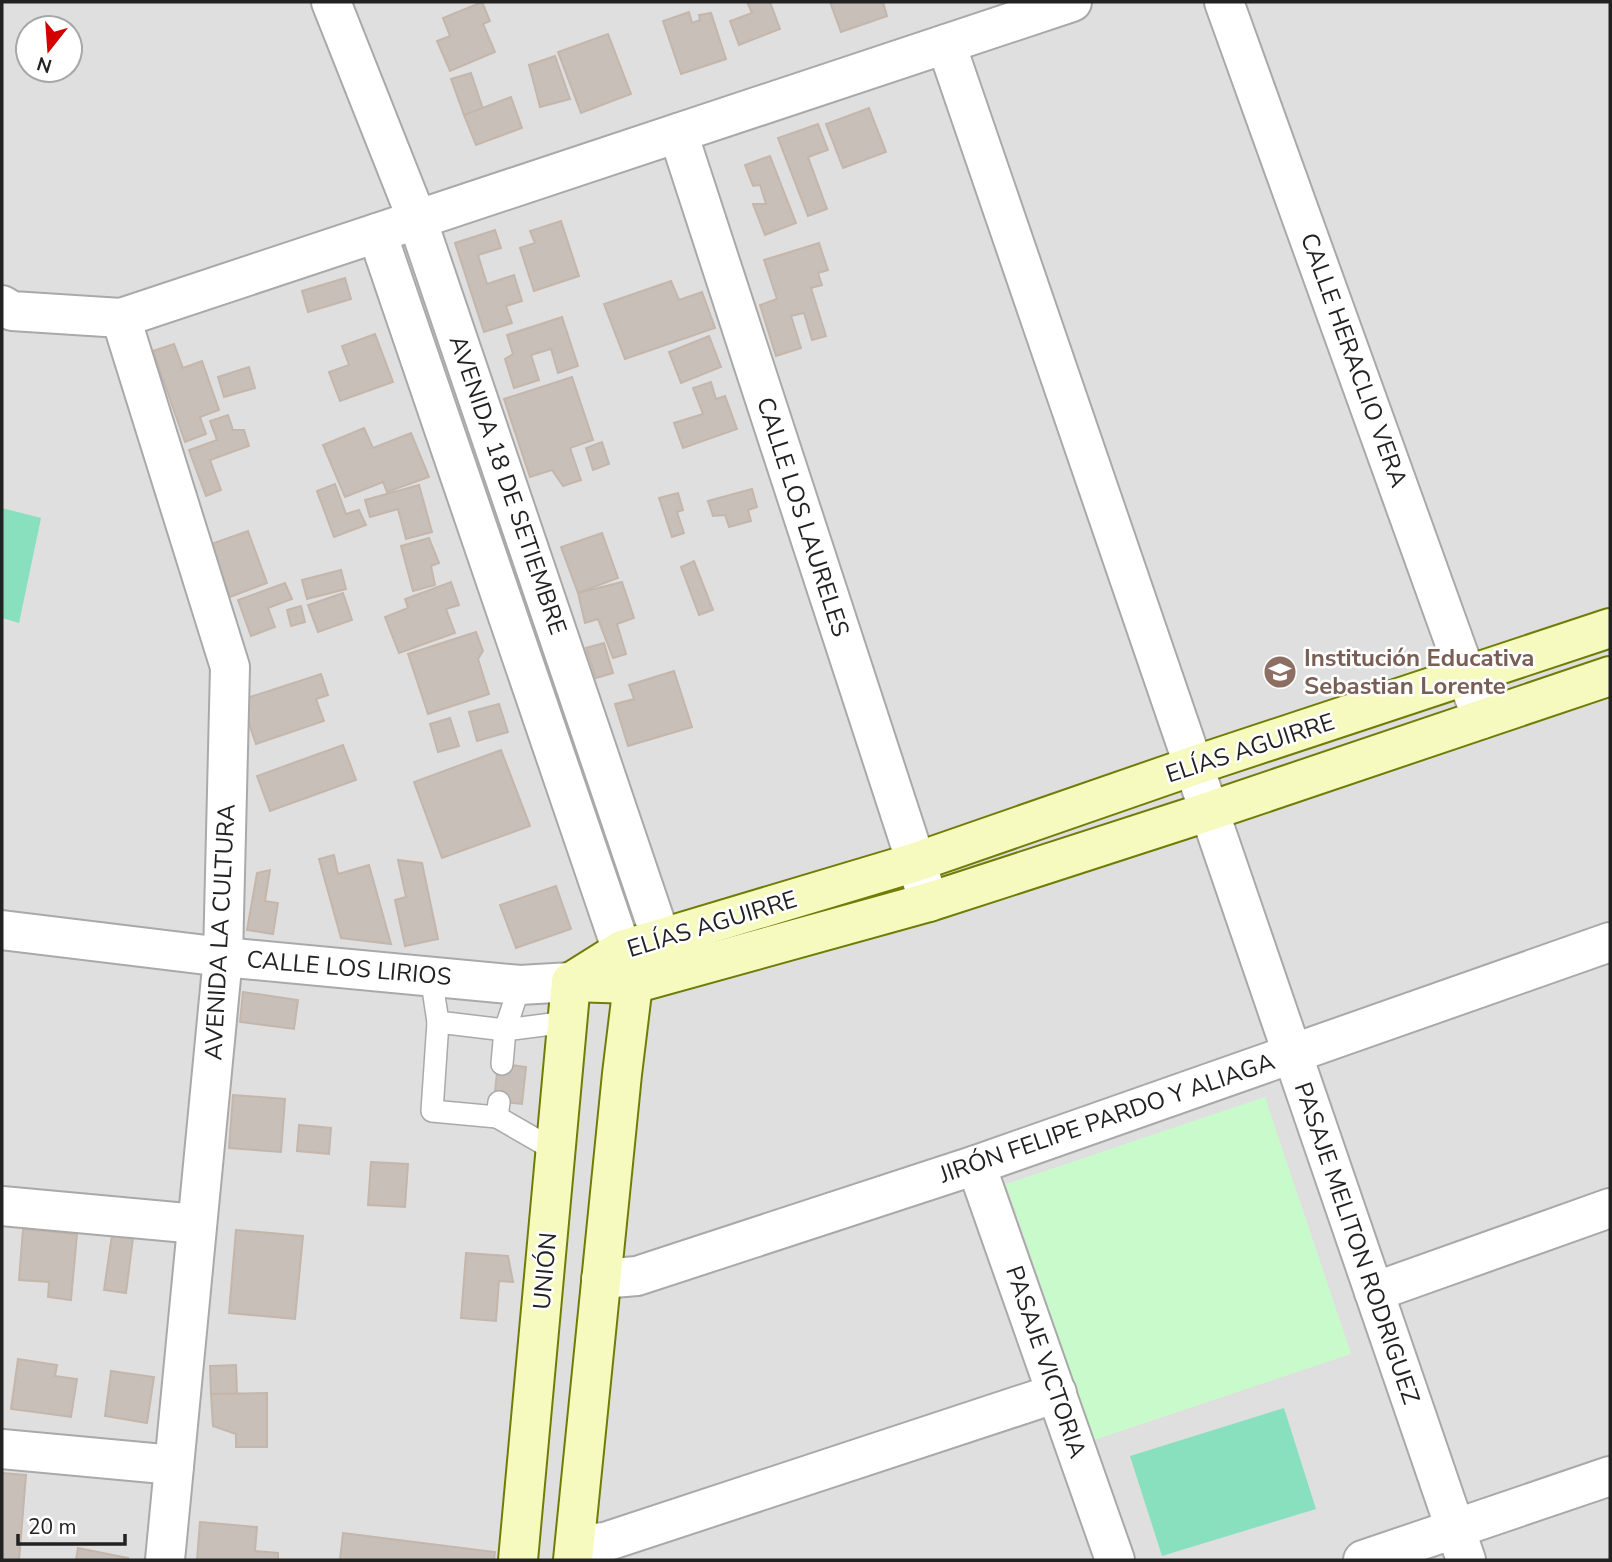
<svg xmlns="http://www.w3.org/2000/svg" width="1612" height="1562" font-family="'Nunito Sans',sans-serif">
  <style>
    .residential { fill: #e0dfdf; fill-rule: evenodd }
    .park { fill: #c8facc }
    .pitch { fill: #88e0be }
    .building { fill: #c7bfb8; stroke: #c4b6ab; stroke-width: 2 }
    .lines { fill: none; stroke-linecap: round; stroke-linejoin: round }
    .lane-casing { stroke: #a9a9a9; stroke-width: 24 }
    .street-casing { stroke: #a9a9a9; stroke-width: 42 }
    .secondary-casing { stroke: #707d05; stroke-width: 42 }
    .lane { stroke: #fff; stroke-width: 21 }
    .street { stroke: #fff; stroke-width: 38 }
    .secondary { stroke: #f7fabf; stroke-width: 38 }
    .labels { text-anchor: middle; stroke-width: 5; stroke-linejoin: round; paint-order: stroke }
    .street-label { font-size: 24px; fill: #222; stroke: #fff }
    .education-label { font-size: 24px; font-weight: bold; fill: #785e54; stroke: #fff; text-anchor: start }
  </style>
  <rect width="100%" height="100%" fill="#f2efe9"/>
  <path class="residential" d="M 2,2 L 1610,2 L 1610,1560 L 2,1560 ZM 28,28 L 70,28 L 70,70 L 28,70 Z"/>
  <path class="park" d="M 1265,1097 L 1351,1354 L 1094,1440 L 1006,1184 Z"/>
  <g class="pitch">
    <path d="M 2,508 L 41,518 L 19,623 L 2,618 Z"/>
    <path d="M 1284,1408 L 1316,1509 L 1162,1556 L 1130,1456 Z"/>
  </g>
  <g class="building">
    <path d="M 482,2 L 490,21 L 483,24 L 495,52 L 450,71 L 437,41 L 450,36 L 443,18 Z"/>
    <path d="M 747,2 L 770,2 L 780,29 L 739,45 L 730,21 L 752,13 Z"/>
    <path d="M 830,2 L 883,2 L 887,16 L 841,32 Z"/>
    <path d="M 689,12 L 692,23 L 700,20 L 699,15 L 711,13 L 726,59 L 681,74 L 663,21 Z"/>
    <path d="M 608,34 L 631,94 L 581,113 L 558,52 Z"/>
    <path d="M 555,56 L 570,99 L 540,107 L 529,65 Z"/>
    <path d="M 471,73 L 483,109 L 464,115 L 451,79 Z"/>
    <path d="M 511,97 L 522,128 L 476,145 L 464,115 Z"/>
    <path d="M 869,108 L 886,152 L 843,168 L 826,124 Z"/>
    <path d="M 818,124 L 828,150 L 808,157 L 827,209 L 808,216 L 778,138 Z"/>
    <path d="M 770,156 L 796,223 L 765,235 L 753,204 L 766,204 L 760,185 L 753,186 L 745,165 Z"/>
    <path d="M 561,221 L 579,276 L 534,291 L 520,248 L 535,243 L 530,231 Z"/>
    <path d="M 495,230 L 501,248 L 478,255 L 487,284 L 514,275 L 522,301 L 506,306 L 512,323 L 484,332 L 455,243 Z"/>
    <path d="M 819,243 L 828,270 L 818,273 L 822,285 L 811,288 L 826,336 L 812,340 L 804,313 L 791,316 L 801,348 L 776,356 L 760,305 L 777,299 L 764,260 Z"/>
    <path d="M 345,278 L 351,299 L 308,312 L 302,291 Z"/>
    <path d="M 671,281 L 679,300 L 702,292 L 715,328 L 625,359 L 604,304 Z"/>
    <path d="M 562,317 L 578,366 L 558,373 L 551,349 L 531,355 L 539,380 L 514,388 L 505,359 L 513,354 L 507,335 Z"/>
    <path d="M 375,334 L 393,382 L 340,401 L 329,372 L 349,365 L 342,346 Z"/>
    <path d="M 709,336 L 721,367 L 681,383 L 669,352 Z"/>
    <path d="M 174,344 L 183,368 L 202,361 L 219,410 L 200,417 L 206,434 L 185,442 L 153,351 Z"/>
    <path d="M 249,367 L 255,388 L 224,397 L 218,377 Z"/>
    <path d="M 572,377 L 593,440 L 570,448 L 581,480 L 563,486 L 552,470 L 530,477 L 504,399 Z"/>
    <path d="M 711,382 L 716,399 L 725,396 L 737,429 L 683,448 L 674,423 L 703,414 L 693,388 Z"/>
    <path d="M 228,415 L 233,430 L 244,430 L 249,446 L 210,460 L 221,490 L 206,496 L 189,450 L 217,440 L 210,421 Z"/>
    <path d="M 364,428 L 373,448 L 411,433 L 429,477 L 387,492 L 383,482 L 345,497 L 323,445 Z"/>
    <path d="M 602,442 L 609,464 L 593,470 L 586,448 Z"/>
    <path d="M 335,484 L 346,514 L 359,510 L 366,525 L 334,537 L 317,491 Z"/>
    <path d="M 419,485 L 432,532 L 406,539 L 398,509 L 370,517 L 365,500 Z"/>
    <path d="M 752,489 L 757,507 L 748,510 L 751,521 L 729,527 L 725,515 L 713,516 L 708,501 Z"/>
    <path d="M 678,493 L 683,510 L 677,512 L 684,533 L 672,537 L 659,498 Z"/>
    <path d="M 248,531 L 267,583 L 230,597 L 211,544 Z"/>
    <path d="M 602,533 L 618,578 L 578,593 L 561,547 Z"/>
    <path d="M 429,538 L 439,563 L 431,566 L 435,585 L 413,591 L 401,546 Z"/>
    <path d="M 694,561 L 713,610 L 699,615 L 681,567 Z"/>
    <path d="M 341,570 L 346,589 L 307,599 L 302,580 Z"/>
    <path d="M 451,582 L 459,605 L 446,609 L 455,633 L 399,653 L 385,617 L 408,608 L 405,599 Z"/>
    <path d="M 622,582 L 634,618 L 617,624 L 626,654 L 613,658 L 598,619 L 585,623 L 578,593 Z"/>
    <path d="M 285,583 L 292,599 L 268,608 L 275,627 L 251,636 L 238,600 Z"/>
    <path d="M 343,593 L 352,620 L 318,632 L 308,605 Z"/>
    <path d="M 301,606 L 305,622 L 291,626 L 287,610 Z"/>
    <path d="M 476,632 L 483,651 L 478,659 L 489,694 L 428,714 L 408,654 Z"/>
    <path d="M 604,643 L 613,673 L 596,678 L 586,648 Z"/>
    <path d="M 674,671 L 692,727 L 628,746 L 615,704 L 634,699 L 629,685 Z"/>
    <path d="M 321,674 L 328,695 L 316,699 L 324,721 L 256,744 L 241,700 Z"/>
    <path d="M 499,704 L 508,732 L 477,741 L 469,712 Z"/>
    <path d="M 450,718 L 459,746 L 438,752 L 430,724 Z"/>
    <path d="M 343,745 L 356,780 L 270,811 L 257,776 Z"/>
    <path d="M 501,750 L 530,826 L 442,858 L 414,782 Z"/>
    <path d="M 334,855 L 338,874 L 369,865 L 391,944 L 341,938 L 319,859 Z"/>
    <path d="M 398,860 L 422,863 L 438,939 L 405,946 L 395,900 L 406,897 Z"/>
    <path d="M 270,870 L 265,901 L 278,903 L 273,934 L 247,930 L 257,873 Z"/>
    <path d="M 556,886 L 571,929 L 516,948 L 500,905 Z"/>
    <path d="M 243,992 L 298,1000 L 294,1029 L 240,1022 Z"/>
    <path d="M 498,1063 L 526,1067 L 522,1104 L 494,1101 Z"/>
    <path d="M 233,1095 L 285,1099 L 281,1152 L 229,1148 Z"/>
    <path d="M 299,1125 L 331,1128 L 329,1154 L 297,1151 Z"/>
    <path d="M 371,1162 L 408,1164 L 405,1207 L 368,1205 Z"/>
    <path d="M 23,1229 L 77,1234 L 71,1300 L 48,1297 L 49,1282 L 19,1280 Z"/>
    <path d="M 236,1230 L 303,1236 L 295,1319 L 229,1313 Z"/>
    <path d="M 112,1235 L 133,1238 L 126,1293 L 104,1290 Z"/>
    <path d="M 466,1253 L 508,1256 L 513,1282 L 499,1281 L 496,1321 L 461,1318 Z"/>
    <path d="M 18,1359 L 57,1365 L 55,1376 L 77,1379 L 71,1417 L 11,1409 Z"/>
    <path d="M 236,1365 L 237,1394 L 211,1394 L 210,1366 Z"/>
    <path d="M 111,1371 L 154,1377 L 147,1423 L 105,1416 Z"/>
    <path d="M 267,1393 L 267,1447 L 236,1447 L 236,1434 L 213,1426 L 211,1394 Z"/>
    <path d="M 2,1473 L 26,1475 L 19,1560 L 2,1560 Z"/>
    <path d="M 200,1522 L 257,1527 L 255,1551 L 278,1553 L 278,1560 L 197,1560 Z"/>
    <path d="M 343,1533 L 495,1552 L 494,1560 L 340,1560 Z"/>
    <path d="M 78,1548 L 128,1558 L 127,1560 L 76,1560 Z"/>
  </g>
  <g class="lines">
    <defs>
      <g id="lane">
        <path d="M 431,976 L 438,1022 L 505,1030 L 520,985"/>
        <path d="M 438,1022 L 432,1111 L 497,1117"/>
        <path d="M 502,1064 L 505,1030 L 567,1022"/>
        <path d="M 499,1102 L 497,1117 L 556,1151"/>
      </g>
      <g id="street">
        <path d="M 331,2 L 417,219 L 671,968"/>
        <path d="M 1224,2 L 1482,719"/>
        <path d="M 946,44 L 1466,1560"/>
        <path d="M 678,133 L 929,902"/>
        <path d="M 377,233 L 632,980"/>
        <path d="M 2,305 L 12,311 L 121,318 L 1072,2"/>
        <path d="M 121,318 L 230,667 L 223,957 L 165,1560"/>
        <path d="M 2,930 L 223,957 L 520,985 L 571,982"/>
        <path d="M 976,1165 L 1115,1560"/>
        <path d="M 2,1206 L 197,1224"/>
        <path d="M 601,1279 L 637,1276 L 976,1165 L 1610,942"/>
        <path d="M 1374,1292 L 1610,1208"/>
        <path d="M 2,1449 L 174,1465"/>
        <path d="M 575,1545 L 605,1542 L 1057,1393"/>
        <path d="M 1363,1560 L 1610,1476"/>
      </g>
      <g id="secondary">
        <path d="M 571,982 L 622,950 L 916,862 L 1193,766 L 1610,628"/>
        <path d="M 571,982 L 633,984 L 929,902 L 1210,811 L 1610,676"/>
        <path d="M 518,1560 L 571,982"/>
        <path d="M 573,1560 L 622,1074 L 633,984"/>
      </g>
    </defs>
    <use href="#lane" class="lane-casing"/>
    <use href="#street" class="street-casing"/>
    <use href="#secondary" class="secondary-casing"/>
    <use href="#lane" class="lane"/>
    <use href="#street" class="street"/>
    <use href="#secondary" class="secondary"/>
  </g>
  <defs>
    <symbol id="school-disc" viewBox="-11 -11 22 22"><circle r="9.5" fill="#8d6e63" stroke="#fff"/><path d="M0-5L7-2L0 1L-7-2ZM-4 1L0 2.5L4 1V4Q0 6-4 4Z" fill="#fff"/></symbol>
  </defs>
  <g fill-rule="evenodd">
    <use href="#school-disc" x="1261" y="653" width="38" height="38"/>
  </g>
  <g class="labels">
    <g class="street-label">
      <text transform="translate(1354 360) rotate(70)" y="8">CALLE HERACLIO VERA</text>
      <text transform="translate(508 485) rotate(71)" y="8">AVENIDA 18 DE SETIEMBRE</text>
      <text transform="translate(803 517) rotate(72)" y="8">CALLE LOS LAURELES</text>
      <text transform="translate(1250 748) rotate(-18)" y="8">ELÍAS AGUIRRE</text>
      <text transform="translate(712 924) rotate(-17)" y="8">ELÍAS AGUIRRE</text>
      <text transform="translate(220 932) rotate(-87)" y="8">AVENIDA LA CULTURA</text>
      <text transform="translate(349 968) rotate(5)" y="8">CALLE LOS LIRIOS</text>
      <text transform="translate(1107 1118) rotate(-19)" y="8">JIRÓN FELIPE PARDO Y ALIAGA</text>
      <text transform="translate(1357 1243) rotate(71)" y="8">PASAJE MELITON RODRIGUEZ</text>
      <text transform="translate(545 1271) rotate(-85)" y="8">UNIÓN</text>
      <text transform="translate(1046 1362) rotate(71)" y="8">PASAJE VICTORIA</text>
    </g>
    <g class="education-label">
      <text x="1304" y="666">Institución Educativa<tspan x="1304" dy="28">Sebastian Lorente</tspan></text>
    </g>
  </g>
  <rect width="1612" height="1562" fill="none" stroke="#222222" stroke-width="7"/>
  <g transform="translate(49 49) rotate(197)"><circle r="33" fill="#ffffff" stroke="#a7a7a7" stroke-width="2"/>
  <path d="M0-5L12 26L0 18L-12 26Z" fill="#d40000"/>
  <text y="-10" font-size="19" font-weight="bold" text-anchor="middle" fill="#222222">N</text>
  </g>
  <path d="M18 1534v10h107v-10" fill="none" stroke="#222222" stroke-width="3.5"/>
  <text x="28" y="1534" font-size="21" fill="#222222" stroke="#ffffff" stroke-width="5" paint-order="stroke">20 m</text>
</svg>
